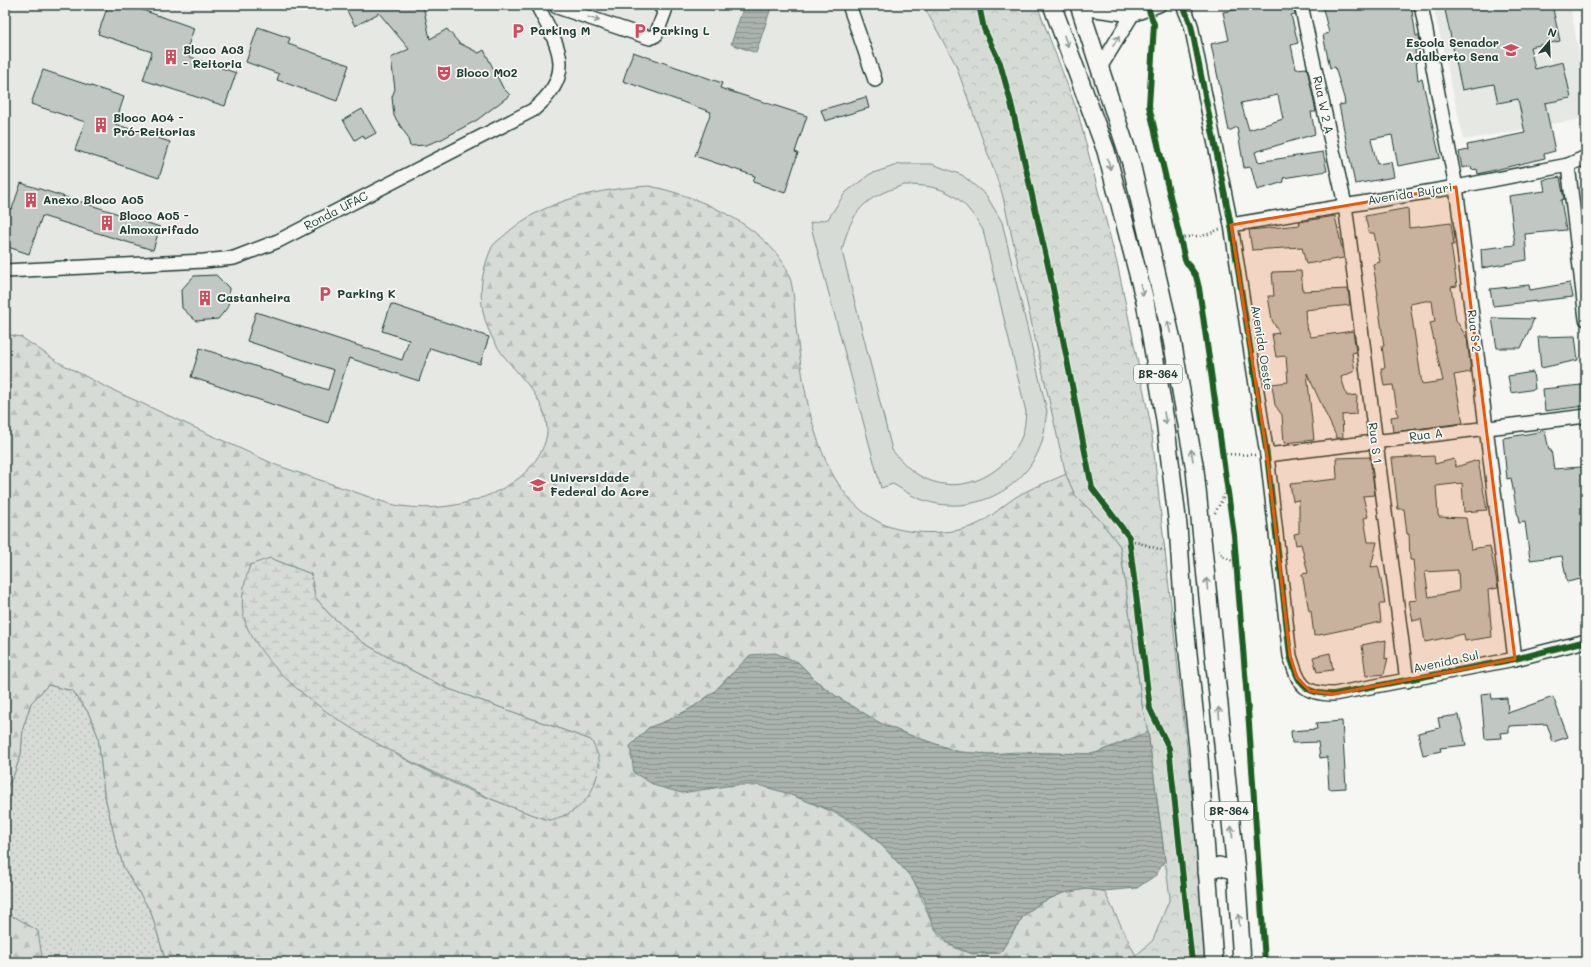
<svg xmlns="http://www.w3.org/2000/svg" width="1591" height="967" font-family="Mali,sans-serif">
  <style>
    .built { fill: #e6e8e4 }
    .grass { fill: url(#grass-dots); stroke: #7a8c85 }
    .forest { fill: url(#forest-firs); stroke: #7a8c85; fill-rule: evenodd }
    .wetland { fill: url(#wetland-marsh); stroke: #7a8c85 }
    .park { fill: url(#park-crowns); stroke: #7a8c85 }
    .pitch { fill: #d6dbd6; stroke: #7a8c85; fill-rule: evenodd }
    .water { fill: url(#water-rules); stroke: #72847d }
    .building { fill: #c1c8c3; stroke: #1f3d34; fill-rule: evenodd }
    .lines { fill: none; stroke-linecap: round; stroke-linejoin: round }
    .minor-casing { stroke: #1f3d34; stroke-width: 16 }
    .major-casing { stroke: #1f3d34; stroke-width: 20 }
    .path { stroke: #1f3d34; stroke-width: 2.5; stroke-dasharray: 1 3; stroke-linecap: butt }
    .minor { stroke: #f6f6f2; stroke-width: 13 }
    .major { stroke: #f6f6f2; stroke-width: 17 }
    .cycleway-casing { stroke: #f6f6f2; stroke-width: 8 }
    .cycleway { stroke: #1b5e20; stroke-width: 6 }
    .oneway { stroke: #8a9a93 }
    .marked { fill: #e8590c; fill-opacity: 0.2; stroke: #e8590c; stroke-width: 3; stroke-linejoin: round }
    .labels { text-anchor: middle; stroke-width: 3.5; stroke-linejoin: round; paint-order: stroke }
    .shield { fill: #f6f6f2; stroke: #60746d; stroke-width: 1 }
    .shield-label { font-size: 11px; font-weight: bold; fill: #1f3d34 }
    .poi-label { font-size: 12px; font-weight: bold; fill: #1f3d34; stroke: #f6f6f2; text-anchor: start }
    .street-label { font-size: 12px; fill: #1f3d34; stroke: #f6f6f2 }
  </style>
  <defs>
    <pattern id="grass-dots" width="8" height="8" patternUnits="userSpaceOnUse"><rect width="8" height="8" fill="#d6dbd6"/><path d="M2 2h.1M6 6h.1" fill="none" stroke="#b7bdb8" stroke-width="1.8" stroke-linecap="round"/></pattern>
    <pattern id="forest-firs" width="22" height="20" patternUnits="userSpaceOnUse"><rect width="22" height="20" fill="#d6dbd6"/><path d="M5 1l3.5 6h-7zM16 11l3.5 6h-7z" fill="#b7bdb8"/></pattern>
    <pattern id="wetland-marsh" width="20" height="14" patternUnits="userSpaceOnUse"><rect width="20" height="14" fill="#d6dbd6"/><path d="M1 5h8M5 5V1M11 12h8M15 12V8" fill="none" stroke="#b7bdb8"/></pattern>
    <pattern id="park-crowns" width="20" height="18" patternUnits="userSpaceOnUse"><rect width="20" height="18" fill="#d6dbd6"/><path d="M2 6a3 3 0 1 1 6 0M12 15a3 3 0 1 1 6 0" fill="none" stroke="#b7bdb8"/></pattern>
    <pattern id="water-rules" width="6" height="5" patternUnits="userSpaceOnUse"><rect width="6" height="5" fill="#aab3ae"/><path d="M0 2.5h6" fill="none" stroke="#8a938e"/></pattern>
  </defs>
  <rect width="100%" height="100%" fill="#f6f6f2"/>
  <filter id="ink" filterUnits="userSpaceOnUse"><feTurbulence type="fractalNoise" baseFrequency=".025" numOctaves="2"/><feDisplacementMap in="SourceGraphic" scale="8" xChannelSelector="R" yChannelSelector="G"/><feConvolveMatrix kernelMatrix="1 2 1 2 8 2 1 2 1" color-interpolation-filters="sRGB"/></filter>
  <g filter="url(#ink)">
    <g class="built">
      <path d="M 5,5 L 923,5 L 955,63 L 1002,193 L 1066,475 L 1142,704 L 1148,732 L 1170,898 L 1153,940 L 1129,962 L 5,962 Z"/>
      <path d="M 1433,5 L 1570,5 L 1586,94 L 1586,118 L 1464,140 Z"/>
    </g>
    <path class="grass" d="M 48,685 L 73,691 L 88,712 L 98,736 L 104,792 L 116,843 L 124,868 L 151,912 L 166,962 L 41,962 L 42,957 L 17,918 L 5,914 L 5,790 L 13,777 L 21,754 L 23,728 L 31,703 Z"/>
    <g class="forest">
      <path d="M 649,186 C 695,195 755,221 782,261 C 795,280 794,306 796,327 C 804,393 816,493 883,524 C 906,535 949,535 973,526 C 991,519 1004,503 1021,494 C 1035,486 1052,481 1066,474 L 1075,495 L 1099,519 L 1120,546 L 1142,704 L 1148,732 L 1093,754 L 1016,752 L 990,754 L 959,752 L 904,733 L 880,723 L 836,696 L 816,681 L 798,662 L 731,674 L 714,692 L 693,707 L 671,719 L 648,728 L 708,789 C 724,786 742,782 759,785 C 773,787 786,793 799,798 C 840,814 865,826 895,859 C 900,865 907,871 911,877 C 925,897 928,931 950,945 C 966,955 982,954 1000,953 L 1024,915 L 1040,903 L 1063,893 L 1086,889 L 1104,891 L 1136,956 L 1129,962 L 166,962 L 151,912 L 124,868 L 116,843 L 104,792 L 98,736 L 88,712 L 73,691 L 48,685 L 31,703 L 23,728 L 21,754 L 13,777 L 5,790 L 5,334 L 21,337 L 58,362 L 104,386 L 276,465 C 302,474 329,483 355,492 C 370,497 386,504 401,506 C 442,512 487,502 519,478 C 533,467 548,446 547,428 C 544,392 512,372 495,343 C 484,324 479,302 482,280 C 484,269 487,257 492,247 C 495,242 503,237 507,233 C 546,199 599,189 649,186 ZM 270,558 L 311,574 L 315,597 L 329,614 L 362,642 L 403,666 L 446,688 L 591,740 L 549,820 C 508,806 467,791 428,771 C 409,762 391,751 372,740 C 323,712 276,678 248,628 Z"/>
      <path d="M 5,914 L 17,918 L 38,931 L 42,957 L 41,962 L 5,962 Z"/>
    </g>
    <path class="wetland" d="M 270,558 L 311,574 L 315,597 L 329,614 L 362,642 L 403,666 L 446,688 L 591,740 C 594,746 598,753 599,759 C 600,763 598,767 598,771 C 594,793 582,810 560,817 C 557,818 552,820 549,820 C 543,819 537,816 531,814 C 514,808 497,802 481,794 C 407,762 285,704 248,629 C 238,608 243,586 250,565 Z"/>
    <path class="park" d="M 923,5 L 1037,5 L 1078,113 L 1118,267 L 1151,426 L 1191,784 L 1206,962 L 1129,962 L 1153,940 L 1170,898 L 1165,860 L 1148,732 L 1142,704 L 1120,546 L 1099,519 L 1075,495 L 1066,475 L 1002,193 L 955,63 Z"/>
    <path class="pitch" d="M 900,164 L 932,164 L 962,175 L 986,195 L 1002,222 L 1047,411 C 1045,421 1045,432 1042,442 C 1026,491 969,518 920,499 C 911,496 902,489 893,484 L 881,488 L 810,223 L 828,219 L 845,193 L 870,174 ZM 904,185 C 945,185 961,194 983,230 L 1026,412 C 1025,420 1025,429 1022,436 C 1007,473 964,496 926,479 C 912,473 902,462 892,450 L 842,251 C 851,211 864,197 904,185 Z"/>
    <g class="water">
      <path d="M 744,5 L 772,5 L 756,53 L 731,44 Z"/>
      <path d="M 775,653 L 798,662 L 816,681 L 836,696 L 880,723 L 904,733 L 959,752 L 990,754 L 1041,753 L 1093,754 L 1148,732 L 1165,860 L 1156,875 L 1137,888 L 1104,891 L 1086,889 L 1063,893 L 1040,903 L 1024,915 L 1000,953 L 972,954 L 949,944 L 932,924 L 924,899 L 911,877 L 877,840 L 856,823 L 833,811 L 783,792 L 758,785 L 732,785 L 682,793 L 656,786 L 634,773 L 630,746 L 648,728 L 671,719 L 693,707 L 714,692 L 750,655 Z"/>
    </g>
    <g class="building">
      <path d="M 108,5 L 128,5 L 194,28 L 185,55 L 236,73 L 225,106 L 143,80 L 152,52 L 98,34 Z"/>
      <path d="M 344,5 L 423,5 L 430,39 L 447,29 L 459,43 L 479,53 L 484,50 L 503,88 L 510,95 L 477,120 L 442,139 L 426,145 L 410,146 L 407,136 L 394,116 L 392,97 L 395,89 L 391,58 L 409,49 L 379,13 L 355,26 Z"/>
      <path d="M 1265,5 L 1293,5 L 1295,14 L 1291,15 L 1298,43 L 1291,45 L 1296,69 L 1307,68 L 1316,112 L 1311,112 L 1315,134 L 1255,152 L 1258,162 L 1323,152 L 1327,171 L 1283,178 L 1284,182 L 1257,190 L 1251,167 L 1244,168 L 1237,127 L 1229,131 L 1211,44 L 1229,40 L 1223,12 ZM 1278,95 L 1283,119 L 1249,130 L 1241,103 Z"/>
      <path d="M 1322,5 L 1411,5 L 1416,36 L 1419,36 L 1421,49 L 1415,50 L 1418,80 L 1422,79 L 1440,158 L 1398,166 L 1392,135 L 1371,139 L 1377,164 L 1391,162 L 1394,177 L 1355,184 L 1339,105 L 1345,104 L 1344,98 L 1335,67 L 1330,68 L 1323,35 L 1329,33 Z"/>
      <path d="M 1444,5 L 1552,5 L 1560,41 L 1530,47 L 1535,69 L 1563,62 L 1571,98 L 1545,103 L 1555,151 L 1544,154 L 1545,158 L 1478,174 L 1477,169 L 1472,170 L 1471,166 L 1462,168 L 1459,152 L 1468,150 L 1467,145 L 1525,133 L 1518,99 L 1498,103 L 1494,84 L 1462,90 Z"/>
      <path d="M 258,27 L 290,38 L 288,44 L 349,65 L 337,101 L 277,80 L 279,74 L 246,62 Z"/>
      <path d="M 633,52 L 722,83 L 720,88 L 807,116 L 795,152 L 798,153 L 785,193 L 753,182 L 755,176 L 695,156 L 711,112 L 623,81 Z"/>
      <path d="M 43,70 L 124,97 L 115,124 L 170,142 L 159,178 L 75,150 L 85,122 L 31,104 Z"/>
      <path d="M 866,97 L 869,108 L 825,121 L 821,110 Z"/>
      <path d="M 362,109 L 376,133 L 365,139 L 363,135 L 355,140 L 343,120 Z"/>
      <path d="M 1560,177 L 1564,199 L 1561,200 L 1566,230 L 1525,234 L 1527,260 L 1482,268 L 1481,249 L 1515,245 L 1509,196 L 1545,191 L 1543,180 Z"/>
      <path d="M 21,183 L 160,227 L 153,250 L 42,216 L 29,254 L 5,246 L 5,206 L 12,209 Z"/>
      <path d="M 1408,208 L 1409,228 L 1451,223 L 1454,245 L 1451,245 L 1457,286 L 1451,287 L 1456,320 L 1467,338 L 1471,372 L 1454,375 L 1463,423 L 1393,432 L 1391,417 L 1398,416 L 1393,385 L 1384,386 L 1381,368 L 1385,368 L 1382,346 L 1384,346 L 1377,295 L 1378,295 L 1373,264 L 1380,262 L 1374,233 L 1369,233 L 1365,216 ZM 1425,301 L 1432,301 L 1435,322 L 1430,323 L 1443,381 L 1422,384 L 1410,304 Z"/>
      <path d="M 1335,216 L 1344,258 L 1306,264 L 1302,247 L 1252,250 L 1249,230 L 1300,225 L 1299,222 Z"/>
      <path d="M 1301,271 L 1303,291 L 1348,289 L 1350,305 L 1305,310 L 1306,325 L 1311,337 L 1353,331 L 1356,352 L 1352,353 L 1355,371 L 1341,377 L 1347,396 L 1357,395 L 1356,414 L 1342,415 L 1343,438 L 1337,438 L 1307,373 L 1314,440 L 1284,443 L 1282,415 L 1275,405 L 1272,384 L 1288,382 L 1286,356 L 1276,357 L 1272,334 L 1279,333 L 1272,320 L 1268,296 L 1274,296 L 1272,272 Z"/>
      <path d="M 216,275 L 229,288 L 228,307 L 218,319 L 196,321 L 182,308 L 181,290 L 194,276 Z"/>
      <path d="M 1570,283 L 1573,297 L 1493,306 L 1490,289 L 1529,285 L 1530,290 Z"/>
      <path d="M 391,304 L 489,337 L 480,364 L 430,348 L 419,381 L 349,358 L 328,423 L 191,377 L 200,348 L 328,390 L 334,370 L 247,341 L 256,312 L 402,360 L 409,340 L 382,331 Z"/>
      <path d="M 1492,318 L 1534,319 L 1521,348 L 1497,348 Z"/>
      <path d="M 1575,336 L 1578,360 L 1541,368 L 1538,337 Z"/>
      <path d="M 1533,372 L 1535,389 L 1511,393 L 1508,376 Z"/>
      <path d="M 1582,385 L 1585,406 L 1545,411 L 1543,389 Z"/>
      <path d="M 1545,431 L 1549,450 L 1551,450 L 1554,469 L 1582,467 L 1586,483 L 1586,578 L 1567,582 L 1562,556 L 1530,560 L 1525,522 L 1519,523 L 1511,478 L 1507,479 L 1503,438 Z"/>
      <path d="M 1434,456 L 1435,464 L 1454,459 L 1456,467 L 1478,460 L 1487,510 L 1464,512 L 1462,483 L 1436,486 L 1438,514 L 1439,517 L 1466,518 L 1471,549 L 1490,546 L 1498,588 L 1488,590 L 1492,637 L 1465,641 L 1464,634 L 1425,642 L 1421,619 L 1413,621 L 1409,601 L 1417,600 L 1413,560 L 1410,560 L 1409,534 L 1407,534 L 1404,509 L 1398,509 L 1392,458 ZM 1458,570 L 1459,591 L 1429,597 L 1425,572 Z"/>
      <path d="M 1370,457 L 1375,495 L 1363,496 L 1368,517 L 1364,518 L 1368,542 L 1377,542 L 1371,567 L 1378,566 L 1381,579 L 1385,604 L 1379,604 L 1381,622 L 1314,636 L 1311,611 L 1309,611 L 1302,574 L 1308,573 L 1301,544 L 1296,545 L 1294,534 L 1299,533 L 1299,500 L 1293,501 L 1290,484 L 1337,479 L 1336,458 Z"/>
      <path d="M 1386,640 L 1385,659 L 1388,658 L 1384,674 L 1366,676 L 1362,645 Z"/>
      <path d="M 1330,653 L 1333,670 L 1317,672 L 1313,657 Z"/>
      <path d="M 1491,693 L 1492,699 L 1507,698 L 1508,713 L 1553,697 L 1568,737 L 1553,742 L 1547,724 L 1509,726 L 1509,732 L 1501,733 L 1502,738 L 1485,739 L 1481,694 Z"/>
      <path d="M 1459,715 L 1466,745 L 1440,748 L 1441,751 L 1423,755 L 1418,733 L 1440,728 L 1438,718 Z"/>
      <path d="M 1342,721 L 1346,788 L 1329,789 L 1327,757 L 1320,758 L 1318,742 L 1292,743 L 1291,731 L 1317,729 L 1316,723 Z"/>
    </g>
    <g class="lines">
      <defs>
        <g id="minor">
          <path d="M 849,5 L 875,80"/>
          <path d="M 1183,5 L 1191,25 L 1231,225 L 1267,455 L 1290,656 C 1299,684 1302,694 1334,694 L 1515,659 L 1586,641"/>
          <path d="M 1301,5 L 1345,205 L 1407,681"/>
          <path d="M 1421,5 L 1456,187 L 1515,659"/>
          <path d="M 557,7 L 650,38 L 656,35 L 665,11 L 659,5"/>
          <path d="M 1080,8 L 1132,15 L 1159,5"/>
          <path d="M 1101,66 L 1132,15"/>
          <path d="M 1568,165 L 1586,319"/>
          <path d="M 1231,225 L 1456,187 L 1568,165 L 1586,157"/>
          <path d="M 5,271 L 204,261 L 234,258 L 278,241 L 533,110 C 577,74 559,47 537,5"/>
          <path d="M 1267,455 L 1586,416"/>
        </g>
        <g id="major">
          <path d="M 1052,5 L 1106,151 L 1145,301 L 1165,420 L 1178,526 L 1184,616 L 1199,757 L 1214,962"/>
          <path d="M 1079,5 L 1131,163 L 1172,340 L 1195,470 L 1236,871 L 1242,962"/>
          <path d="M 1207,872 L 1219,866 L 1236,871"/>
        </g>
      </defs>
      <use href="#minor" class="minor-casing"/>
      <use href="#major" class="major-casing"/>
      <g class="path">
        <path d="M 1180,238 L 1206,235 L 1220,229"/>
        <path d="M 1222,454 L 1256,455"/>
        <path d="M 1215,513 L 1227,490"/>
        <path d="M 1130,540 L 1165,551"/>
        <path d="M 1219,550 L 1223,556 L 1236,563"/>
      </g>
      <use href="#minor" class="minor"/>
      <use href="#major" class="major"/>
      <defs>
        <g id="cycleway">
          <path d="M 979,5 L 984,29 L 1000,63 L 1011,103 L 1052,283 L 1092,488 L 1129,537 L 1150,709 L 1169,748 L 1192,962"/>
          <path d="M 1147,5 L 1154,24 L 1149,106 L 1185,260 L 1196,276 L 1199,288 L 1234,535 L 1249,724 L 1265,962"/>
          <path d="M 1183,5 L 1191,25 L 1231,225 L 1267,455 L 1290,656 C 1299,684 1302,694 1334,694 L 1515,659 L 1586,641"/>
        </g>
      </defs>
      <use href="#cycleway" class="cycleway-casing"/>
      <use href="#cycleway" class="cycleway"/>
    </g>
    <defs><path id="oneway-shaft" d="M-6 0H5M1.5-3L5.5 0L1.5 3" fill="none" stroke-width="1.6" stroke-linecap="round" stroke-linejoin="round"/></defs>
    <g class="oneway">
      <use href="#oneway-shaft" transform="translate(594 19) rotate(18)"/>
      <use href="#oneway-shaft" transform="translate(1066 41) rotate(70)"/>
      <use href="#oneway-shaft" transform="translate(1116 41) rotate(-59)"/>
      <use href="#oneway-shaft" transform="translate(1109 164) rotate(75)"/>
      <use href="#oneway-shaft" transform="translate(1142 290) rotate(75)"/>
      <use href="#oneway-shaft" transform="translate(1169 327) rotate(-103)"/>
      <use href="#oneway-shaft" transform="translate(1165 418) rotate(81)"/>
      <use href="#oneway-shaft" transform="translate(1192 455) rotate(-100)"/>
      <use href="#oneway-shaft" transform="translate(1207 584) rotate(-95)"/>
      <use href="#oneway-shaft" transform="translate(1219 713) rotate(-95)"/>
      <use href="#oneway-shaft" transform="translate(1232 832) rotate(-96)"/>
      <use href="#oneway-shaft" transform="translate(1239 920) rotate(-94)"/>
    </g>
  </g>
  <path class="marked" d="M 1456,187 L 1515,659 L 1334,694 L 1310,691 L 1297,678 L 1290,656 L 1267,455 L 1231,225 Z"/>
  <defs>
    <symbol id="parking-bare" viewBox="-9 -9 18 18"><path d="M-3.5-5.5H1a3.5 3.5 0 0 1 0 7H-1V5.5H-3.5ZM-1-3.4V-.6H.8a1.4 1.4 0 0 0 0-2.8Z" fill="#d1495b" stroke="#f6f6f2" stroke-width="2.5" paint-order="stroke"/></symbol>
    <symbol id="school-bare" viewBox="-9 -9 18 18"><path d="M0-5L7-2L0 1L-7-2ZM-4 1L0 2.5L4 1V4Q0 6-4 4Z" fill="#d1495b" stroke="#f6f6f2" stroke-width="2.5" paint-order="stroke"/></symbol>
    <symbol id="building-bare" viewBox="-9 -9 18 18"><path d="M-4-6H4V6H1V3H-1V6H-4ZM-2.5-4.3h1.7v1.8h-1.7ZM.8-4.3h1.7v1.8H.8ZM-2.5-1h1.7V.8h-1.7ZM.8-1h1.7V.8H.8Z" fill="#d1495b" stroke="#f6f6f2" stroke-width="2.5" paint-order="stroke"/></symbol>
    <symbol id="theatre-bare" viewBox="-9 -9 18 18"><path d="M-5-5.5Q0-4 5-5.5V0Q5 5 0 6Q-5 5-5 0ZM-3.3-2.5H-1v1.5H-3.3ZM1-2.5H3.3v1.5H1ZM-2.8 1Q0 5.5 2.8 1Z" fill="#d1495b" stroke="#f6f6f2" stroke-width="2.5" paint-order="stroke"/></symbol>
    <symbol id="university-bare" viewBox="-9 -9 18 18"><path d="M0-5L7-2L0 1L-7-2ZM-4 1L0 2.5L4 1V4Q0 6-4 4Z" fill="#d1495b" stroke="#f6f6f2" stroke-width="2.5" paint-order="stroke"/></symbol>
  </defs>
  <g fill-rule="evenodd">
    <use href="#parking-bare" x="507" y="20" width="22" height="22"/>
    <use href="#parking-bare" x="629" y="20" width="22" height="22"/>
    <use href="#school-bare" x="1500" y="39" width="22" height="22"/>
    <use href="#building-bare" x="160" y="46" width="22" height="22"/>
    <use href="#theatre-bare" x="433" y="62" width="22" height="22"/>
    <use href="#building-bare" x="90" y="114" width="22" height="22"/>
    <use href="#building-bare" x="20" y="189" width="22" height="22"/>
    <use href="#building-bare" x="96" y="212" width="22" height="22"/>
    <use href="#parking-bare" x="314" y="283" width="22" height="22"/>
    <use href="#building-bare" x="194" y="287" width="22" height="22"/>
    <use href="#university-bare" x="527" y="474" width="22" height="22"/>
  </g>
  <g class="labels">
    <g class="shield">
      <rect x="1134" y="365" width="48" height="18" rx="3"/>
      <rect x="1205" y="802" width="48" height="18" rx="3"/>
    </g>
    <g class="shield-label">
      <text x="1158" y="378">BR-364</text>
      <text x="1229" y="815">BR-364</text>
    </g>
    <g class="poi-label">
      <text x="530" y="35">Parking M</text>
      <text x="652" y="35">Parking L</text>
      <text x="1499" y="47" text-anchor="end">Escola Senador<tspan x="1499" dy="14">Adalberto Sena</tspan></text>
      <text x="183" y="54">Bloco A03<tspan x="183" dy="14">- Reitoria</tspan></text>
      <text x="456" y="77">Bloco M02</text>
      <text x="113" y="122">Bloco A04 -<tspan x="113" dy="14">Pró-Reitorias</tspan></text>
      <text x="43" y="204">Anexo Bloco A05</text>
      <text x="119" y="220">Bloco A05 -<tspan x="119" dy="14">Almoxarifado</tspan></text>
      <text x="337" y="298">Parking K</text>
      <text x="217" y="302">Castanheira</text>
      <text x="550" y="482">Universidade<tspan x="550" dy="14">Federal do Acre</tspan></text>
    </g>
    <g class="street-label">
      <text transform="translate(1323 105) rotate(78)" y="4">Rua W 2 A</text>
      <text transform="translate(1410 194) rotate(-9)" y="4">Avenida Bujari</text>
      <text transform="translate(336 211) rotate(-27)" y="4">Ronda UFAC</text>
      <text transform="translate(1474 331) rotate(83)" y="4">Rua S 2</text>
      <text transform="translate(1262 348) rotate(81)" y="4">Avenida Oeste</text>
      <text transform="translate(1426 435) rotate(-7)" y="4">Rua A</text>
      <text transform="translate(1375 443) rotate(83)" y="4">Rua S 1</text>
      <text transform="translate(1446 662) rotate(-12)" y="4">Avenida Sul</text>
    </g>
  </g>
  <rect width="1591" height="967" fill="none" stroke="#f6f6f2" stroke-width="20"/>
  <rect x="10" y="10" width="1571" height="947" fill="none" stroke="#1f3d34" stroke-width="1.5" filter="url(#ink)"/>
  <g transform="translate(1549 42) rotate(19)" stroke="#f6f6f2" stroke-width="3" paint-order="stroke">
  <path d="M0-3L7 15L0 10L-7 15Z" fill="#1f3d34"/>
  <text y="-6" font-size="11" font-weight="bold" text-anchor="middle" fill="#1f3d34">N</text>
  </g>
</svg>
